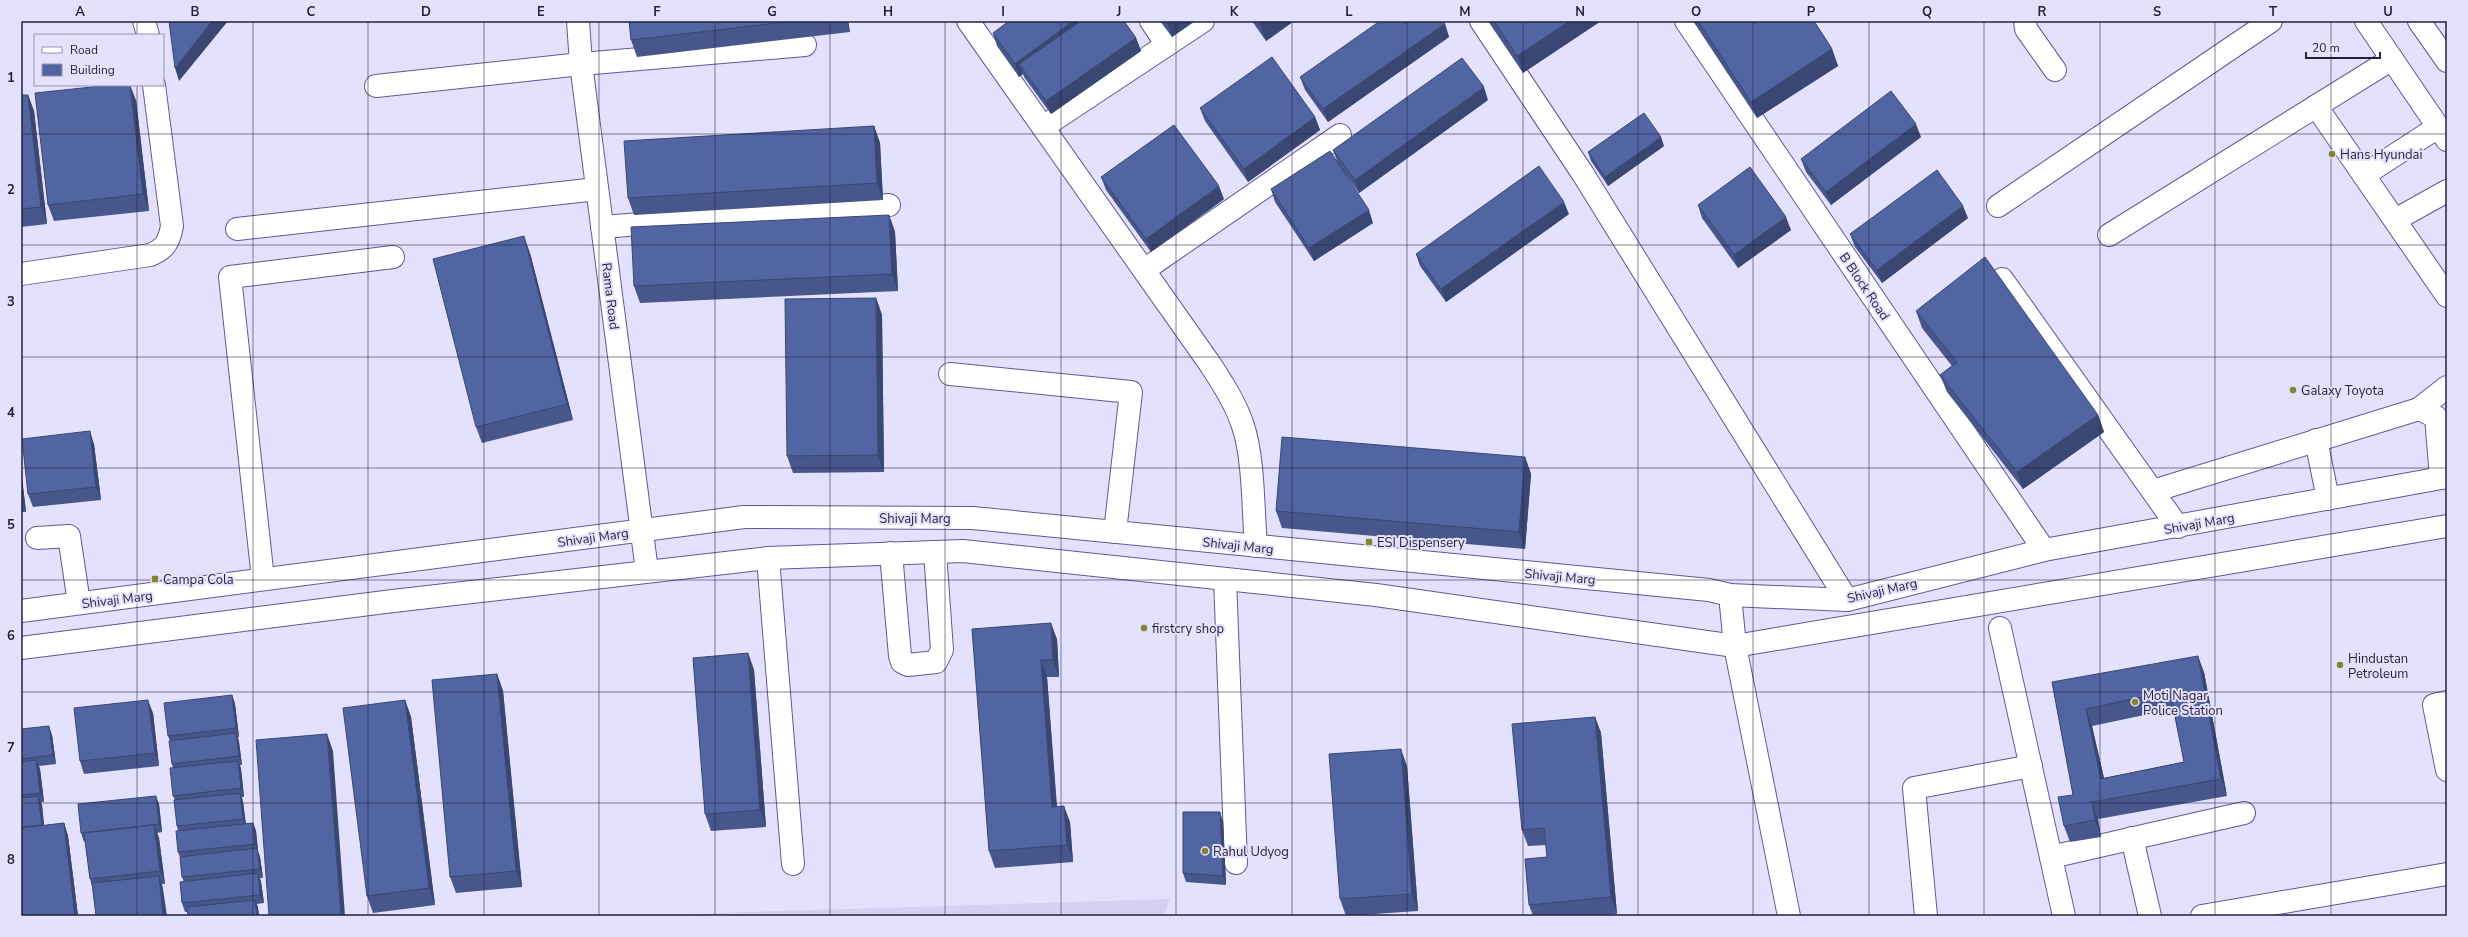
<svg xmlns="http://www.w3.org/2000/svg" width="2468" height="937" font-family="'Nunito Sans',sans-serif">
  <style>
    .built { fill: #d5d2f1 }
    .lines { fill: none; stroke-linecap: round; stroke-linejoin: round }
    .minor-casing { stroke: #625797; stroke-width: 24 }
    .major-casing { stroke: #625797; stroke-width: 24 }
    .minor { stroke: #fff; stroke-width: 22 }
    .major { stroke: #fff; stroke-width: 22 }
    .wall { fill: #47578c; fill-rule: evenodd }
    .shaded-wall { fill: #394772 }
    .building { fill: #5265a3; stroke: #394772; fill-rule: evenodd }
    .grid { fill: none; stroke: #241f3b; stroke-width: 1; stroke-opacity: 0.55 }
    .poi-dot { fill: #83842e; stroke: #e4e1fe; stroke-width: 1.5 }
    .labels { text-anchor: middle; stroke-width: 4; stroke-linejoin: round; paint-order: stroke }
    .poi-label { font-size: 13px; fill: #241f3b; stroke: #e4e1fe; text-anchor: start }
    .street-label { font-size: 13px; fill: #241f3b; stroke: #e4e1fe }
    .neatline { fill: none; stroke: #241f3b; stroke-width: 1.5 }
    .grid-label { font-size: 13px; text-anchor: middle; font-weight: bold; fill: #241f3b }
  </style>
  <rect width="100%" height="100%" fill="#e4e1fe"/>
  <path class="built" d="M 1170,899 L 1164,916 L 684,916 L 685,914 Z"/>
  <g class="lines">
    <defs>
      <g id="minor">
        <path d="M 144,21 L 148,35"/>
        <path d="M 578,21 L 581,64 L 647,571"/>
        <path d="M 968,21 L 1210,364 C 1223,384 1236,404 1243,426 C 1254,458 1253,512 1256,546"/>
        <path d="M 1151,21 L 1167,45"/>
        <path d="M 1481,21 L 1583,174 L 1847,600"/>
        <path d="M 1686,21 L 2044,550"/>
        <path d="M 2025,21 L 2026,29 L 2055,70"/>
        <path d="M 376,86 L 581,64 L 805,45"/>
        <path d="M 2316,106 L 2447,296"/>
        <path d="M 1043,127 L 1203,21"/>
        <path d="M 2364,175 L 2438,127"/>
        <path d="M 1998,206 L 2271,21"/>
        <path d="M 2395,220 L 2447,191"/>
        <path d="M 602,227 L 889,205"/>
        <path d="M 237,229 L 597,189"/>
        <path d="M 2109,235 L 2392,59"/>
        <path d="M 1144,270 L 1340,135"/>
        <path d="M 21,274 L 150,255 C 165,249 169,242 172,226 L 154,85"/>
        <path d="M 2002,279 L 2178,527"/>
        <path d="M 950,374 L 1131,392 L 1115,532"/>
        <path d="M 2419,409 L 2447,387"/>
        <path d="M 2316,440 L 2328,499"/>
        <path d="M 2153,491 L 2419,409 L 2436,417 L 2441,478"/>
        <path d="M 37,538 L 69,536 L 79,603"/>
        <path d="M 891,553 L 900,656 L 902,662 L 908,665 L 936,662 L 942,650 L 935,552"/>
        <path d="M 768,558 L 793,864"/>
        <path d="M 263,579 L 230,277 L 393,257"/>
        <path d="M 1225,579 L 1236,863"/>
        <path d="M 1730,595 L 1735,646 L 1789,916"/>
        <path d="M 2000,628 L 2064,916"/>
        <path d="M 2447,702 L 2434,705 L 2447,770"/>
        <path d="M 2132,838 L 2150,916"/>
        <path d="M 2051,857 L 2244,813"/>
        <path d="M 1926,916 L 1914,788 L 2031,766"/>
        <path d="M 2202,916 L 2447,874"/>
      </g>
      <g id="major">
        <path d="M 2366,21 L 2447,140"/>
        <path d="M 2419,21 L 2447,61"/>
        <path d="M 21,611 L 744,517 L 973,518 L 1709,590 L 1730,595 L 1847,600 L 2044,550 L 2447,477"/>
        <path d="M 21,648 L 393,601 L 768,558 L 963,551 L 1376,595 L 1735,646 L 2447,526"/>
      </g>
    </defs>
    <use href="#minor" class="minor-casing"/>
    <use href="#major" class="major-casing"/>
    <use href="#minor" class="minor"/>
    <use href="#major" class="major"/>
  </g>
  <g class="wall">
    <path d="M 629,21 L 848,21 L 850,32 L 637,57 L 631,40 Z"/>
    <path d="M 1160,21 L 1195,21 L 1172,37 Z"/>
    <path d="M 1252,21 L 1294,21 L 1266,41 Z"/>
    <path d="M 1488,21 L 1601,21 L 1523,73 Z"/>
    <path d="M 1693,21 L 1814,21 L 1832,49 L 1838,66 L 1757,118 Z"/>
    <path d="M 1445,24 L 1449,37 L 1328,122 L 1305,90 L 1300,77 Z"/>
    <path d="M 993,33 L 1136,38 L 1141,51 L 1051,114 L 1024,77 L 1023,74 L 1019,77 L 997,46 Z"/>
    <path d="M 21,95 L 28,95 L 34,111 L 47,224 L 21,227 Z"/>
    <path d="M 136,100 L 149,211 L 54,221 L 48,205 Z"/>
    <path d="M 1488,100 L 1359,193 L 1344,172 L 1373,223 L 1314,261 L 1275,202 L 1271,189 L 1337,161 L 1333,150 Z"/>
    <path d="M 1200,108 L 1315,117 L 1320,130 L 1248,182 L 1205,121 Z"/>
    <path d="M 874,126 L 880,143 L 883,200 L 634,215 L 628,198 Z"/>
    <path d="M 1921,137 L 1831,205 L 1806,172 L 1801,159 Z"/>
    <path d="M 1664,146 L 1608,186 L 1591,161 L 1588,152 Z"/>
    <path d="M 1101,177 L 1224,199 L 1151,252 L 1106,190 Z"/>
    <path d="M 1698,205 L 1791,230 L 1738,268 L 1702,218 Z"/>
    <path d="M 1569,214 L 1446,302 L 1420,266 L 1416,254 Z"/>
    <path d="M 889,215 L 895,232 L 898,291 L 640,303 L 634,286 Z"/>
    <path d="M 1968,218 L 1882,283 L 1855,247 L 1850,234 Z"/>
    <path d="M 530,253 L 573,420 L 482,443 L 476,427 Z"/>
    <path d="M 876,298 L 882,315 L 884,472 L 793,473 L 787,456 Z"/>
    <path d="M 1916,311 L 2098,415 L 2104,432 L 2023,489 L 1947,392 L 1940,375 L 1952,366 L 1922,328 Z"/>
    <path d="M 94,444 L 101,500 L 33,507 L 28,494 Z"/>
    <path d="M 1525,457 L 1531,474 L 1525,549 L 1282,528 L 1276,511 Z"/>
    <path d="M 21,469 L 26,512 L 21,512 Z"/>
    <path d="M 972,629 L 1057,639 L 1059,677 L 1047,677 L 1057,806 L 1070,822 L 1073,862 L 995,868 L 989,851 Z"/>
    <path d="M 748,653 L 754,670 L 766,827 L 711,831 L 705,814 Z"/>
    <path d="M 2204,672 L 2227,796 L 2098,819 L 2101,837 L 2070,842 L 2064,826 L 2073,795 L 2052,682 ZM 2173,709 L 2184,762 L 2104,778 L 2092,726 Z"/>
    <path d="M 497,674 L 503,691 L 522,887 L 456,893 L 450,877 Z"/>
    <path d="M 232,695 L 235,704 L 239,737 L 238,737 L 239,742 L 242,765 L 240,765 L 241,769 L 244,797 L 242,797 L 243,802 L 246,823 L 253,823 L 256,831 L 258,851 L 260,857 L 263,878 L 260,878 L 261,882 L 264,903 L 257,904 L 258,908 L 259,916 L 188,916 L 187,912 L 185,912 L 182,903 L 184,882 L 182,877 L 180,857 L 178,852 L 178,831 L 177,826 L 175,800 L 173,796 L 173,768 L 172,764 L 170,741 L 168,736 Z"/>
    <path d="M 405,700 L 411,717 L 435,905 L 373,913 L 367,896 Z"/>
    <path d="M 153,713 L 159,766 L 84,774 L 80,761 Z"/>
    <path d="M 1595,717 L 1601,733 L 1617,914 L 1595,916 L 1533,916 L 1529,905 L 1547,857 L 1546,845 L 1528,846 L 1522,830 Z"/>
    <path d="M 21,729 L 52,735 L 56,764 L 39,766 L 40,769 L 44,802 L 41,802 L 42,805 L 44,826 L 64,823 L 68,836 L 78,916 L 21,916 Z"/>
    <path d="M 1407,766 L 1418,911 L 1346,916 L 1340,899 Z"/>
    <path d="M 159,804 L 162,832 L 157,833 L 159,838 L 165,884 L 162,884 L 163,889 L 92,886 L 90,879 L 85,841 L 84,842 L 81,833 Z"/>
    <path d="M 1223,821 L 1226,885 L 1186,882 L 1183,873 Z"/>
  </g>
  <g class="shaded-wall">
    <path d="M 212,21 L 228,21 L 179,81 L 175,68 Z"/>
    <path d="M 846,21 L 848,21 L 850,32 Z"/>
    <path d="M 1073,21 L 1096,21 L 1019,64 L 1023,74 L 1019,77 L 1015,64 Z"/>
    <path d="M 1172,21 L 1195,21 L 1172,37 L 1168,24 Z"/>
    <path d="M 1264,21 L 1294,21 L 1266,41 L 1260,24 Z"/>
    <path d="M 1570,21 L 1601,21 L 1523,73 L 1517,56 Z"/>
    <path d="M 1445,24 L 1449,37 L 1328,122 L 1323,109 Z"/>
    <path d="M 1136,38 L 1141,51 L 1051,114 L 1046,101 Z"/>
    <path d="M 1832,49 L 1838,66 L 1757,118 L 1751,102 Z"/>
    <path d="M 130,85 L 136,100 L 149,211 L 143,194 Z"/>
    <path d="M 1484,87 L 1488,100 L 1359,193 L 1355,180 Z"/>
    <path d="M 28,95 L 34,111 L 47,224 L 41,207 Z"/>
    <path d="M 1315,117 L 1320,130 L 1248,182 L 1244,169 Z"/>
    <path d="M 1916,124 L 1921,137 L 1831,205 L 1826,192 Z"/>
    <path d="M 874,126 L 880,143 L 883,200 L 877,183 Z"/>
    <path d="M 1661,137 L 1664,146 L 1608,186 L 1605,177 Z"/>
    <path d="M 1219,186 L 1224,199 L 1151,252 L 1146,239 Z"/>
    <path d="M 1564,202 L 1569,214 L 1446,302 L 1441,289 Z"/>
    <path d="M 1963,206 L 1968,218 L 1882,283 L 1877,270 Z"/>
    <path d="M 1369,210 L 1373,223 L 1314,261 L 1309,248 Z"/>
    <path d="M 889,215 L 895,232 L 898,291 L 892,274 Z"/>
    <path d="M 1786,217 L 1791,230 L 1738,268 L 1734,255 Z"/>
    <path d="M 524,236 L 530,253 L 573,420 L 567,404 Z"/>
    <path d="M 876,298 L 882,315 L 884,472 L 878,455 Z"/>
    <path d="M 2098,415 L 2104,432 L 2023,489 L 2017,472 Z"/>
    <path d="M 90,431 L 94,444 L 101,500 L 96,487 Z"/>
    <path d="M 1525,457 L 1531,474 L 1525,549 L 1519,532 Z"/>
    <path d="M 21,469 L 26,512 L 21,498 Z"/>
    <path d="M 1051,623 L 1057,639 L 1059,677 L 1053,660 Z"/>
    <path d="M 748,653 L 754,670 L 766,827 L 760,810 Z"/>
    <path d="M 2198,656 L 2204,672 L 2227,796 L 2221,779 Z"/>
    <path d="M 1041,660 L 1047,677 L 1058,824 L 1052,807 Z"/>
    <path d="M 497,674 L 503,691 L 522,887 L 516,871 Z"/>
    <path d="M 232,695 L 235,704 L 239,737 L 236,728 Z"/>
    <path d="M 148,700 L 153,713 L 159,766 L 155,753 Z"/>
    <path d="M 405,700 L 411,717 L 435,905 L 429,888 Z"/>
    <path d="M 2086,709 L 2092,726 L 2108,796 L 2101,779 Z"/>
    <path d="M 1595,717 L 1601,733 L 1617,914 L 1611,897 Z"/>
    <path d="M 49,726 L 52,735 L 56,764 L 53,755 Z"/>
    <path d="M 236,733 L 239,742 L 242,765 L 239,756 Z"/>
    <path d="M 327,734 L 333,751 L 345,916 L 341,916 Z"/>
    <path d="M 1401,749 L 1407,766 L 1418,911 L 1412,894 Z"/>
    <path d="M 36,760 L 40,769 L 44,802 L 40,793 Z"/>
    <path d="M 238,761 L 241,769 L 244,797 L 241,788 Z"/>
    <path d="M 240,793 L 243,802 L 246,828 L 243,819 Z"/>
    <path d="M 38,796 L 42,805 L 45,834 L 42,825 Z"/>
    <path d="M 156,796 L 159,804 L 162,832 L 159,824 Z"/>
    <path d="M 2092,802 L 2098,819 L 2101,837 L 2095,820 Z"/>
    <path d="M 1064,806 L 1070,822 L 1073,862 L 1067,845 Z"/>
    <path d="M 1220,812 L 1223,821 L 1226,885 L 1223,876 Z"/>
    <path d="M 64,823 L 68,836 L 78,916 L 75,916 Z"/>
    <path d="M 253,823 L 256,831 L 258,851 L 260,857 L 263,878 L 260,869 L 258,851 L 255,844 Z"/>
    <path d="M 154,825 L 159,838 L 165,884 L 160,871 Z"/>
    <path d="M 258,873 L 261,882 L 264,903 L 260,895 Z"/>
    <path d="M 159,876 L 163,889 L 167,916 L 163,916 Z"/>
    <path d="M 255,900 L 258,908 L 259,916 L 257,916 Z"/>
  </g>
  <g class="building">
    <path d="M 169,21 L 212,21 L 175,68 Z"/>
    <path d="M 629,21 L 795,21 L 631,40 Z"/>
    <path d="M 1009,21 L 1073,21 L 1015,64 L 993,33 Z"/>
    <path d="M 1081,21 L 1124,21 L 1136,38 L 1046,101 L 1019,64 Z"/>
    <path d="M 1165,21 L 1172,21 L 1168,24 Z"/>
    <path d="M 1258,21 L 1264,21 L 1260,24 Z"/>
    <path d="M 1380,21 L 1443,21 L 1445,24 L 1323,109 L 1300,77 Z"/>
    <path d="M 1494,21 L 1570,21 L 1517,56 Z"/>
    <path d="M 1698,21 L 1814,21 L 1832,49 L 1751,102 Z"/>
    <path d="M 1272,57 L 1315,117 L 1244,169 L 1200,108 Z"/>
    <path d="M 1462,58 L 1484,87 L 1355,180 L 1333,150 Z"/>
    <path d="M 111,85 L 130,85 L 143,194 L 48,205 L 35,93 Z"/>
    <path d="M 1891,91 L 1916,124 L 1826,192 L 1801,159 Z"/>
    <path d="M 21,95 L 28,95 L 41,207 L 21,209 Z"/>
    <path d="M 1644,113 L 1661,137 L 1605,177 L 1588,152 Z"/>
    <path d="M 1174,125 L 1219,186 L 1146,239 L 1101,177 Z"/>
    <path d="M 874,126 L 877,183 L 628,198 L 624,141 Z"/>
    <path d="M 1330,151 L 1369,210 L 1309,248 L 1271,189 Z"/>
    <path d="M 1539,166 L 1564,202 L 1441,289 L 1416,254 Z"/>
    <path d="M 1750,167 L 1786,217 L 1734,255 L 1698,205 Z"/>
    <path d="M 1937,170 L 1963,206 L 1877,270 L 1850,234 Z"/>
    <path d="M 889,215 L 892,274 L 634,286 L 631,227 Z"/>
    <path d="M 524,236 L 567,404 L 476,427 L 433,259 Z"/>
    <path d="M 1985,257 L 2098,415 L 2017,472 L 1940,375 L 1957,362 L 1916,311 Z"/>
    <path d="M 876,298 L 878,455 L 787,456 L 785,299 Z"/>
    <path d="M 90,431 L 96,487 L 28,494 L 22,439 Z"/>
    <path d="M 1282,437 L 1525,457 L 1519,532 L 1276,511 Z"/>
    <path d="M 1051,623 L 1053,660 L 1041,660 L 1052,807 L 1064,806 L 1067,845 L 989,851 L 972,629 Z"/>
    <path d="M 748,653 L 760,810 L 705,814 L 693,658 Z"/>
    <path d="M 2198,656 L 2221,779 L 2092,802 L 2095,820 L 2064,826 L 2058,797 L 2073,795 L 2052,682 ZM 2170,691 L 2184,762 L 2101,779 L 2086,709 Z"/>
    <path d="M 497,674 L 516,871 L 450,877 L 432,680 Z"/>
    <path d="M 232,695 L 236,728 L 168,736 L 164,703 Z"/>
    <path d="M 148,700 L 155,753 L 80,761 L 74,708 Z"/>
    <path d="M 405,700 L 429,888 L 367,896 L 343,708 Z"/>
    <path d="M 1595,717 L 1611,897 L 1529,905 L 1525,859 L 1547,857 L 1544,828 L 1522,830 L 1512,724 Z"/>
    <path d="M 49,726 L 53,755 L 21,759 L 21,729 Z"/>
    <path d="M 236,733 L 239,756 L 172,764 L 169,741 Z"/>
    <path d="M 327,734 L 341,916 L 269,916 L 256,740 Z"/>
    <path d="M 1401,749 L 1412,894 L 1340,899 L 1329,754 Z"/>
    <path d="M 36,760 L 40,793 L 21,795 L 21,762 Z"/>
    <path d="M 238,761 L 241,788 L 173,796 L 170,768 Z"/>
    <path d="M 240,793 L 243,819 L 177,826 L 174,800 Z"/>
    <path d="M 38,796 L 42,825 L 21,827 L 21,798 Z"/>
    <path d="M 156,796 L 159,824 L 81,833 L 78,804 Z"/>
    <path d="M 1183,812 L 1220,812 L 1223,876 L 1183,873 Z"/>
    <path d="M 64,823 L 75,916 L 21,916 L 21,828 Z"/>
    <path d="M 253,823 L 255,844 L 178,852 L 176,831 Z"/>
    <path d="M 154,825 L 160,871 L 90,879 L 84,833 Z"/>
    <path d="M 257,848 L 260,869 L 182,877 L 180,857 Z"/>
    <path d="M 258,873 L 260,895 L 182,903 L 180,882 Z"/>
    <path d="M 159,876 L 163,916 L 96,916 L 92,883 Z"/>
    <path d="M 255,900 L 257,916 L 188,916 L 187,907 Z"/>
  </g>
  <path class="grid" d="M 137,21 L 137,35M 253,21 L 253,916M 368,21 L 368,916M 484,21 L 484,916M 599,21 L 599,916M 715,21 L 715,916M 830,21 L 830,916M 945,21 L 945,916M 1061,21 L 1061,916M 1176,21 L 1176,916M 1292,21 L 1292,916M 1407,21 L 1407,916M 1523,21 L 1523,916M 1638,21 L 1638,916M 1753,21 L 1753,916M 1869,21 L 1869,916M 1984,21 L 1984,916M 2100,21 L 2100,916M 2215,21 L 2215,916M 2331,21 L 2331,916M 137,85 L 137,916M 21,134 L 2447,134M 21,245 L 2447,245M 21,357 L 2447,357M 21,468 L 2447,468M 21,580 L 2447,580M 21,692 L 2447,692M 21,803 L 2447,803"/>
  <g class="poi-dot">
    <circle cx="2332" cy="154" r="4"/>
    <circle cx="2293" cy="390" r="4"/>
    <rect x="1365" y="538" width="8" height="8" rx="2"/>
    <rect x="151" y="575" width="8" height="8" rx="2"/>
    <circle cx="1144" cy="628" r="4"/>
    <circle cx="2340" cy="665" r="4"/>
    <circle cx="2135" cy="702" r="4"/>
    <circle cx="1205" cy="851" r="4"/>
  </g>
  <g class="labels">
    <g class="poi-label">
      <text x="2340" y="159">Hans Hyundai</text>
      <text x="2301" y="395">Galaxy Toyota</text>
      <text x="1377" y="547">ESI Dispensery</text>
      <text x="163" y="584">Campa Cola</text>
      <text x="1152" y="633">firstcry shop</text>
      <text x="2348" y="663">Hindustan<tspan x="2348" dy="15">Petroleum</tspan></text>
      <text x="2143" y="700">Moti Nagar<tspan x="2143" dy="15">Police Station</tspan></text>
      <text x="1213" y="856">Rahul Udyog</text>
    </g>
    <g class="street-label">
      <text transform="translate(1865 286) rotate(56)" y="5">B Block Road</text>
      <text transform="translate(611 296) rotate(83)" y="5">Rama Road</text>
      <text x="915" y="523">Shivaji Marg</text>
      <text transform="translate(2199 523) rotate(-10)" y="5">Shivaji Marg</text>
      <text transform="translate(593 537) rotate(-8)" y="5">Shivaji Marg</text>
      <text transform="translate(1238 545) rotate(6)" y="5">Shivaji Marg</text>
      <text transform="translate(1560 576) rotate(5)" y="5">Shivaji Marg</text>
      <text transform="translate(1882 590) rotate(-13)" y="5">Shivaji Marg</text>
      <text transform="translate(117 599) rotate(-7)" y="5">Shivaji Marg</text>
    </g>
  </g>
  <rect width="2468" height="937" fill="none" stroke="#e4e1fe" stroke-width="44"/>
  <rect x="34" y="34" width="130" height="52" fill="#e4e1fe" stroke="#9793b0"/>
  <rect x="42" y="47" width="20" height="6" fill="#ffffff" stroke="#9793b0"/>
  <text x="70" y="54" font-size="12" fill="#241f3b">Road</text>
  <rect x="42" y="64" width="20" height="12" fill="#5265a3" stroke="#9793b0"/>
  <text x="70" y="74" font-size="12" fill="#241f3b">Building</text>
  <path d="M2306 52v6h74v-6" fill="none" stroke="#241f3b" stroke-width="2"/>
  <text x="2312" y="52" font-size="12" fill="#241f3b" stroke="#e4e1fe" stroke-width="3" paint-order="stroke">20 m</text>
  <rect x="22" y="22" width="2424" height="893" class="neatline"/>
  <g class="grid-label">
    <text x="80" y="16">A</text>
    <text x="195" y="16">B</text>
    <text x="311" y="16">C</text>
    <text x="426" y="16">D</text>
    <text x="541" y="16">E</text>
    <text x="657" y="16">F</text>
    <text x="772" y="16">G</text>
    <text x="888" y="16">H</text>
    <text x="1003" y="16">I</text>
    <text x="1119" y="16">J</text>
    <text x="1234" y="16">K</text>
    <text x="1349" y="16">L</text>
    <text x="1465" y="16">M</text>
    <text x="1580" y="16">N</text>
    <text x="1696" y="16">O</text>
    <text x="1811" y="16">P</text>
    <text x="1927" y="16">Q</text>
    <text x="2042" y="16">R</text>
    <text x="2157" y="16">S</text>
    <text x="2273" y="16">T</text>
    <text x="2388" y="16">U</text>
    <text x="11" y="82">1</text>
    <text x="11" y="194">2</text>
    <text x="11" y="306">3</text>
    <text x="11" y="417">4</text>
    <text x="11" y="529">5</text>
    <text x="11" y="640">6</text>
    <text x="11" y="752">7</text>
    <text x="11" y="864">8</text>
  </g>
</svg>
